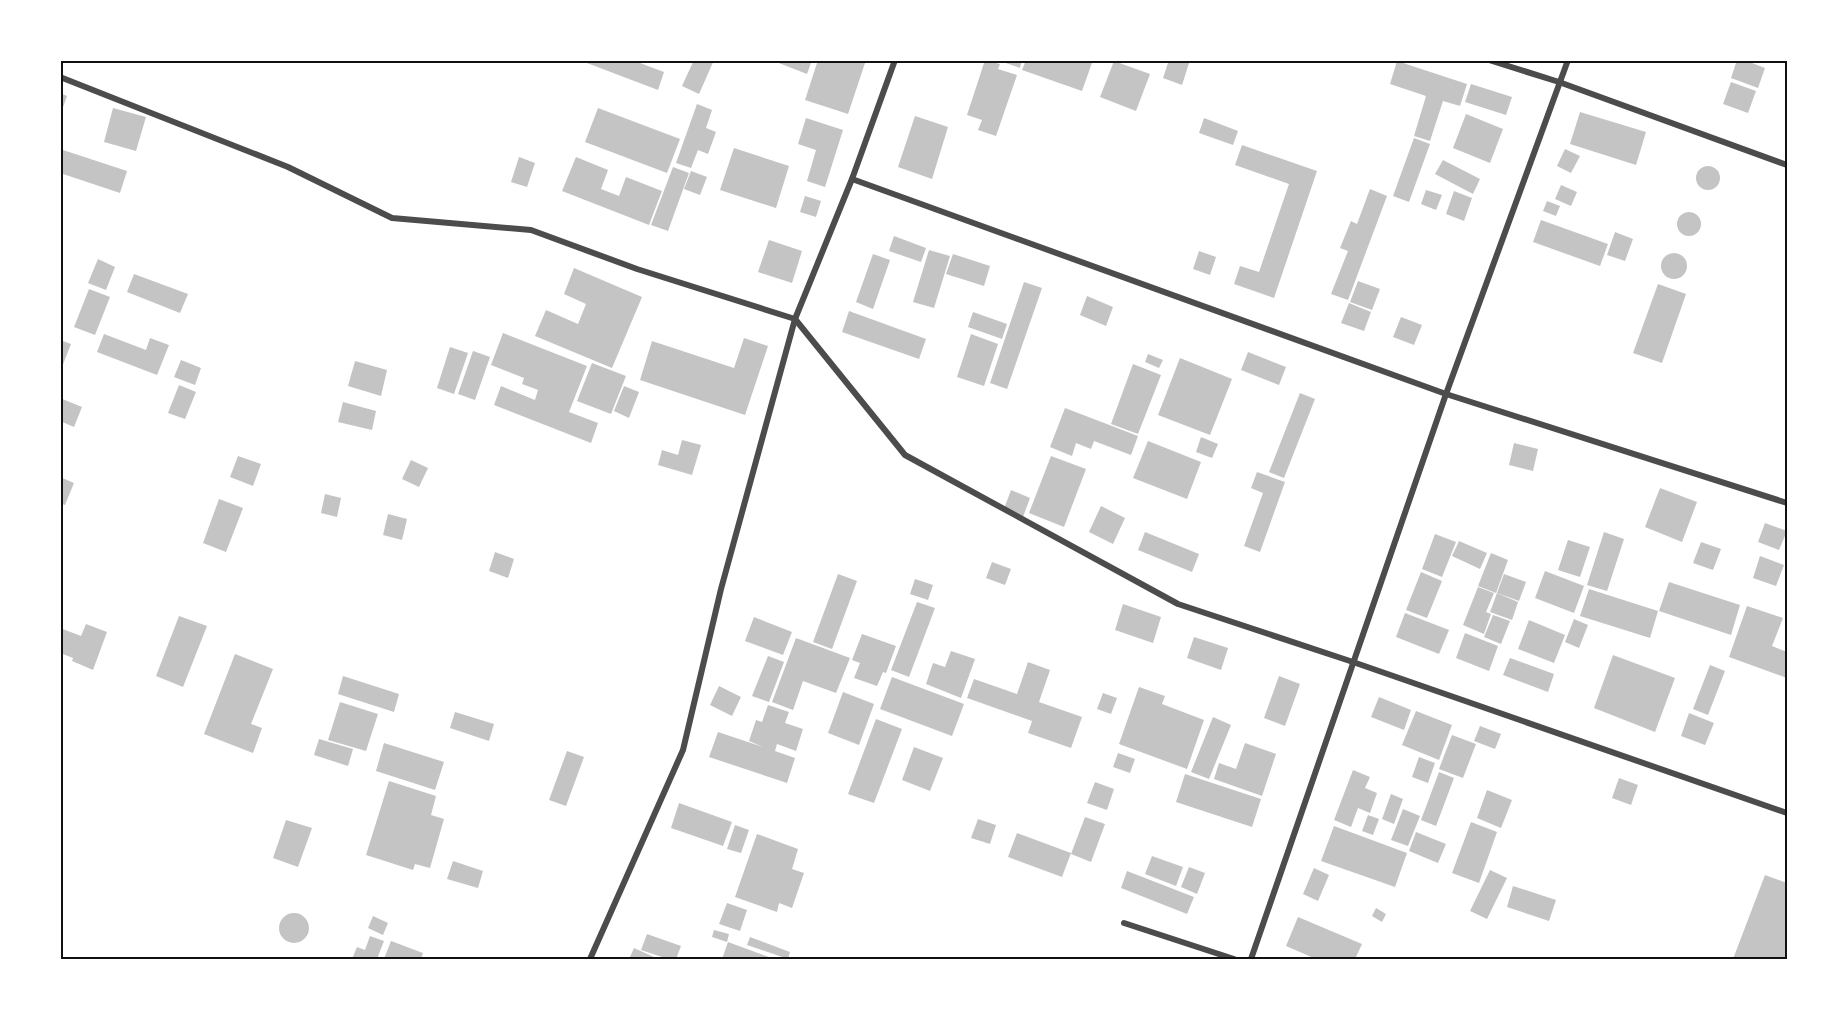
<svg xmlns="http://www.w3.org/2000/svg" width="1847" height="1019" font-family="Figtree,sans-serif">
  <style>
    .building { fill: #c4c4c4 }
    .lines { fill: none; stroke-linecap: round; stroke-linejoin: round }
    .minor { stroke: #4c4c4c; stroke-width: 6 }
    .neatline { fill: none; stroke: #111; stroke-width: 2 }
  </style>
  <rect width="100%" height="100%" fill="#fff"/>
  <g class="building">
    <path d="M 579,60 L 632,60 L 664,72 L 658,90 Z"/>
    <path d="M 694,60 L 714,60 L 699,94 L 682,86 Z"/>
    <path d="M 771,60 L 812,60 L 807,74 Z"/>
    <path d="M 818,60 L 866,60 L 848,114 L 805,100 Z"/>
    <path d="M 985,60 L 1000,64 L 998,69 L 1017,75 L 996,136 L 978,130 L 982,120 L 967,115 Z"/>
    <path d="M 997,60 L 1022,60 L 1020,68 Z"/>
    <path d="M 1026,60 L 1093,60 L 1082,91 L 1022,70 Z"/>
    <path d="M 1169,60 L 1190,60 L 1182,85 L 1163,78 Z"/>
    <path d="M 1737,60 L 1744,60 L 1765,68 L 1758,88 L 1731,78 Z"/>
    <path d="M 1114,61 L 1150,74 L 1136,111 L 1100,97 Z"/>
    <path d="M 1397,61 L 1467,84 L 1460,106 L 1443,101 L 1430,141 L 1414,136 L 1426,96 L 1390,84 Z"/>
    <path d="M 1731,82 L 1756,91 L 1748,113 L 1723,104 Z"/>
    <path d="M 1471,84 L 1512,97 L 1506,115 L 1465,102 Z"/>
    <path d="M 60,93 L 67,96 L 60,116 Z"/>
    <path d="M 697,104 L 712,110 L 706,128 L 716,132 L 708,154 L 698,150 L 691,168 L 676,163 Z"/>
    <path d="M 113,108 L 146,117 L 136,151 L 104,142 Z"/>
    <path d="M 598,108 L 680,139 L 667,173 L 585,142 Z"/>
    <path d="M 1580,112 L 1646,132 L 1636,165 L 1570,144 Z"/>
    <path d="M 1466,114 L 1503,129 L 1490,163 L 1453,148 Z"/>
    <path d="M 915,116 L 948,127 L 932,179 L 898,167 Z"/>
    <path d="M 806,118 L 843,130 L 825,187 L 807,181 L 816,150 L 798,144 Z"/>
    <path d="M 1204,118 L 1238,131 L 1233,145 L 1199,133 Z"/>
    <path d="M 1414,138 L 1430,144 L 1409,202 L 1393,196 Z"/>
    <path d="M 1242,145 L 1317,171 L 1274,298 L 1234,284 L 1240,266 L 1259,272 L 1289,184 L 1235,165 Z"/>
    <path d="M 734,148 L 789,166 L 776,208 L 720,190 Z"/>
    <path d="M 60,149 L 127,171 L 120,193 L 60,173 Z"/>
    <path d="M 1565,149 L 1580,156 L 1571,173 L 1557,166 Z"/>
    <path d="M 519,157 L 535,163 L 527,187 L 511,182 Z"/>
    <path d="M 576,157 L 608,170 L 601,189 L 619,196 L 626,177 L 662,191 L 649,225 L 562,191 Z"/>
    <path d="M 1443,160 L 1480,179 L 1473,194 L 1435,174 Z"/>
    <circle cx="1708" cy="178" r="12"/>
    <path d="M 673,167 L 689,173 L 668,231 L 651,225 Z"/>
    <path d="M 691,171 L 707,177 L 700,195 L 684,189 Z"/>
    <path d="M 1561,185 L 1577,192 L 1571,206 L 1555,199 Z"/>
    <path d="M 1370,189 L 1387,196 L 1348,300 L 1331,294 L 1348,251 L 1340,248 L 1351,221 L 1357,224 Z"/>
    <path d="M 1426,190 L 1442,195 L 1436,210 L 1421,204 Z"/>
    <path d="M 1454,191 L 1472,198 L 1464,221 L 1446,214 Z"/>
    <path d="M 805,196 L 821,201 L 816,217 L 800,212 Z"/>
    <path d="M 1547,201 L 1560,206 L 1556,216 L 1543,211 Z"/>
    <circle cx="1689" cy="224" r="12"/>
    <path d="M 1541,220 L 1608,244 L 1600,266 L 1533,242 Z"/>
    <path d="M 1615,232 L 1633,239 L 1625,261 L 1607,255 Z"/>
    <path d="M 894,236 L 926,248 L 921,262 L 889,251 Z"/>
    <path d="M 769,240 L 802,251 L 792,283 L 758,272 Z"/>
    <path d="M 929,250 L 950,256 L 934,308 L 913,302 Z"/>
    <path d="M 1199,251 L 1216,257 L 1210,275 L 1193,269 Z"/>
    <circle cx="1674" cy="266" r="13"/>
    <path d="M 873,254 L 890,260 L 873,309 L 856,302 Z"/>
    <path d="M 953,254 L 990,266 L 984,286 L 946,274 Z"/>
    <path d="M 98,259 L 115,267 L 106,290 L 88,283 Z"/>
    <path d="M 574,268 L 642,297 L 612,368 L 535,336 L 546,310 L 578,324 L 586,304 L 564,294 Z"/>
    <path d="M 134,274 L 188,294 L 180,313 L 127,292 Z"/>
    <path d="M 1358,281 L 1380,289 L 1372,310 L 1350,302 Z"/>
    <path d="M 1024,282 L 1042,288 L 1007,389 L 990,383 Z"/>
    <path d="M 1658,284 L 1686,294 L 1662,363 L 1633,353 Z"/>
    <path d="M 89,289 L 110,297 L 95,335 L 74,327 Z"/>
    <path d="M 1087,296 L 1113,307 L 1106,326 L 1080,315 Z"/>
    <path d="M 1349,303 L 1371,312 L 1364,331 L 1341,323 Z"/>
    <path d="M 849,311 L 926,339 L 919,359 L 842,332 Z"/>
    <path d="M 973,312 L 1007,324 L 1002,339 L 968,327 Z"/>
    <path d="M 1401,317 L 1422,325 L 1414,345 L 1393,337 Z"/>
    <path d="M 503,333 L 587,366 L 569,412 L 598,423 L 591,443 L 494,405 L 501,386 L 535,400 L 538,390 L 522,384 L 524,378 L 491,365 Z"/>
    <path d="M 104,334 L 146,350 L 150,338 L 169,345 L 157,375 L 97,352 Z"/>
    <path d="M 971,334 L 998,344 L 984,386 L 957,377 Z"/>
    <path d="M 744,338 L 768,346 L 745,415 L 640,380 L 652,341 L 734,368 Z"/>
    <path d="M 60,340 L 71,344 L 60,372 Z"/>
    <path d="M 450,347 L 468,353 L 454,394 L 437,388 Z"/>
    <path d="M 473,351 L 490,357 L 475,400 L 458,394 Z"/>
    <path d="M 1248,352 L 1286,367 L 1279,385 L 1241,370 Z"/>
    <path d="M 1148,354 L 1163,360 L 1159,368 L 1145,362 Z"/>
    <path d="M 1180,358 L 1232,379 L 1210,435 L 1158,415 Z"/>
    <path d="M 181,360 L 201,368 L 195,385 L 174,377 Z"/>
    <path d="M 355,361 L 387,370 L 381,396 L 348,386 Z"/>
    <path d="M 592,363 L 626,376 L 611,414 L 577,401 Z"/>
    <path d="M 1133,364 L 1161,375 L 1138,434 L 1111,424 Z"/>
    <path d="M 179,385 L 196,392 L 185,419 L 168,413 Z"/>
    <path d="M 624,386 L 639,392 L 629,418 L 614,411 Z"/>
    <path d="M 1300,393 L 1315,399 L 1284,478 L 1269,472 Z"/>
    <path d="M 60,398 L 82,407 L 74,427 L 60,421 Z"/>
    <path d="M 343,402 L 376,411 L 372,430 L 338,422 Z"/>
    <path d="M 1065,408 L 1138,436 L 1131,455 L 1094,441 L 1091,449 L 1076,443 L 1072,456 L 1050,447 Z"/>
    <path d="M 1201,437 L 1218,444 L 1212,458 L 1196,452 Z"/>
    <path d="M 682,440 L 701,445 L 692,475 L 658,465 L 662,450 L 678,455 Z"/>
    <path d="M 1148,441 L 1201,462 L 1187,499 L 1133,478 Z"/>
    <path d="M 1514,443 L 1538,449 L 1533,471 L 1509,465 Z"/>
    <path d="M 238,456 L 261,464 L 253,486 L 230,477 Z"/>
    <path d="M 1051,456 L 1086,469 L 1064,527 L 1029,513 Z"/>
    <path d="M 411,460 L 428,468 L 419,487 L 402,479 Z"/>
    <path d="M 1257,472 L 1285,482 L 1260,552 L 1244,546 L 1263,493 L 1251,488 Z"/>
    <path d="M 60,477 L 74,483 L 65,505 L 60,503 Z"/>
    <path d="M 1660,488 L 1697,502 L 1682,542 L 1645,527 Z"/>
    <path d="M 1011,490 L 1030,498 L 1023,517 L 1004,509 Z"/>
    <path d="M 325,494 L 341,498 L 337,517 L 321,513 Z"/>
    <path d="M 219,499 L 243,508 L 226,552 L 203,543 Z"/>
    <path d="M 1101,506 L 1125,518 L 1113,544 L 1089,532 Z"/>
    <path d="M 388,514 L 407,519 L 402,540 L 383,535 Z"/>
    <path d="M 1765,523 L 1787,531 L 1779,550 L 1758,542 Z"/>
    <path d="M 1145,532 L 1199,554 L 1192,572 L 1138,550 Z"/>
    <path d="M 1604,532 L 1624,539 L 1607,591 L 1587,585 Z"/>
    <path d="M 1435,534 L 1456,542 L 1442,577 L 1422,569 Z"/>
    <path d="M 1568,540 L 1590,547 L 1580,577 L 1558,570 Z"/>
    <path d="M 1459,541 L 1487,553 L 1480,569 L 1452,556 Z"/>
    <path d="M 1701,542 L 1721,549 L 1713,570 L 1693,563 Z"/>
    <path d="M 495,552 L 514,559 L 508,578 L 489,571 Z"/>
    <path d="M 1491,553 L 1508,560 L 1496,593 L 1478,586 Z"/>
    <path d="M 1760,556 L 1784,565 L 1776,586 L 1753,578 Z"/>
    <path d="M 992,562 L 1011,569 L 1005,585 L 986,578 Z"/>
    <path d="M 1545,571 L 1584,586 L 1574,613 L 1535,598 Z"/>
    <path d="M 1421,572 L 1442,581 L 1427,618 L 1406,610 Z"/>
    <path d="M 838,574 L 857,581 L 832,649 L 813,642 Z"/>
    <path d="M 1504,574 L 1526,582 L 1519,601 L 1497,593 Z"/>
    <path d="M 915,579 L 933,585 L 928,600 L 910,594 Z"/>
    <path d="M 1669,582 L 1740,605 L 1731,635 L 1659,611 Z"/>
    <path d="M 1478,587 L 1494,593 L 1486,612 L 1491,614 L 1484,634 L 1463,625 Z"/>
    <path d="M 1589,589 L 1658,611 L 1650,638 L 1580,616 Z"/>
    <path d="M 1497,593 L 1518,602 L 1512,620 L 1490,612 Z"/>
    <path d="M 917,602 L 935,608 L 909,677 L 891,670 Z"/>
    <path d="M 1123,604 L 1161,617 L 1153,643 L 1115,630 Z"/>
    <path d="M 1747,606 L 1783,618 L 1772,646 L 1787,652 L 1787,678 L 1729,657 Z"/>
    <path d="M 1405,613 L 1449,630 L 1439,654 L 1396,637 Z"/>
    <path d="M 1493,615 L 1510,621 L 1501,644 L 1484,637 Z"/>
    <path d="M 179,616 L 207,626 L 183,687 L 156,676 Z"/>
    <path d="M 754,617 L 792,632 L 783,655 L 745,641 Z"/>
    <path d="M 1574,619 L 1588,625 L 1579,648 L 1565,642 Z"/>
    <path d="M 1529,620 L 1565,635 L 1554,663 L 1518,649 Z"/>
    <path d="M 86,624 L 107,632 L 93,670 L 72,661 L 73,658 L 60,653 L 60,628 L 81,636 Z"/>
    <path d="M 1465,633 L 1498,646 L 1489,671 L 1456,658 Z"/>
    <path d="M 862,634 L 896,646 L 886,673 L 883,672 L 877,686 L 854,678 L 860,663 L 852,660 Z"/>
    <path d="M 1194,637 L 1228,648 L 1221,670 L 1187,658 Z"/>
    <path d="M 796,638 L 850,658 L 836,693 L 803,681 L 793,710 L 772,702 Z"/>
    <path d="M 951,651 L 975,659 L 961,698 L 926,684 L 933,663 L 945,667 Z"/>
    <path d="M 235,654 L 273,669 L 251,724 L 262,728 L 253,753 L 204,734 Z"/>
    <path d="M 1613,655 L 1675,678 L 1655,732 L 1594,708 Z"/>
    <path d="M 768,656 L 784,662 L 769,702 L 752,696 Z"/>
    <path d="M 1510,658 L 1554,674 L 1548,692 L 1503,675 Z"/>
    <path d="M 1028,662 L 1050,670 L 1039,702 L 1082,717 L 1071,748 L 1028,733 L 1032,721 L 967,698 L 974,679 L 1017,694 Z"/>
    <path d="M 1710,665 L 1725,671 L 1708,715 L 1693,709 Z"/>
    <path d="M 343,676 L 399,694 L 394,712 L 338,694 Z"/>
    <path d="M 1279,676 L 1300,684 L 1285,726 L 1264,718 Z"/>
    <path d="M 892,677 L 964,704 L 952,736 L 880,709 Z"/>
    <path d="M 719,686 L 741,697 L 732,716 L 710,705 Z"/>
    <path d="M 1139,687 L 1165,696 L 1162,704 L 1204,720 L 1187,769 L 1119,744 Z"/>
    <path d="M 843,692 L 874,704 L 859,745 L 828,733 Z"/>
    <path d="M 1103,693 L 1117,698 L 1111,714 L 1097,709 Z"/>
    <path d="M 1379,697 L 1411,710 L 1404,730 L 1371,717 Z"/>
    <path d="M 340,702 L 378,714 L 366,751 L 328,740 Z"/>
    <path d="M 768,705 L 789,712 L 785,723 L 803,729 L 796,751 L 777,744 L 775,751 L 795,758 L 787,783 L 709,757 L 718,732 L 763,747 L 749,741 L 756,720 L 762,722 Z"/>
    <path d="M 1416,711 L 1452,725 L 1439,760 L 1402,745 Z"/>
    <path d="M 455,712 L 494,724 L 489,741 L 450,728 Z"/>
    <path d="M 1689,713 L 1714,723 L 1705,745 L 1681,736 Z"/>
    <path d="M 1213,717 L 1231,725 L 1209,779 L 1191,772 Z"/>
    <path d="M 876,719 L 902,729 L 874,803 L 848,794 Z"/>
    <path d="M 1480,726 L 1501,734 L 1495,749 L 1474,741 Z"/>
    <path d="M 1452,735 L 1476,744 L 1463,778 L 1439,769 Z"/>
    <path d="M 319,739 L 353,749 L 348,766 L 314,755 Z"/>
    <path d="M 384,743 L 444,762 L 435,790 L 376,771 Z"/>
    <path d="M 1245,743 L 1276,754 L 1262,796 L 1214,779 L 1219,763 L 1236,769 Z"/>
    <path d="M 914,747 L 943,758 L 930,791 L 902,780 Z"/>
    <path d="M 567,751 L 584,757 L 566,806 L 549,800 Z"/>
    <path d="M 1118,753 L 1135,759 L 1130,773 L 1113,767 Z"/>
    <path d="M 1419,757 L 1435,763 L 1428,783 L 1412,777 Z"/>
    <path d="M 1353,770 L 1370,777 L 1365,788 L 1377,793 L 1370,813 L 1358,808 L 1351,827 L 1334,820 Z"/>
    <path d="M 1439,772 L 1454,778 L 1436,826 L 1421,820 Z"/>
    <path d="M 1185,774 L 1261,799 L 1252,827 L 1176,802 Z"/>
    <path d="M 1619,778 L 1638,785 L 1631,805 L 1612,798 Z"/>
    <path d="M 389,781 L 436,796 L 431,815 L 444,819 L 430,868 L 415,864 L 413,870 L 366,855 Z"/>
    <path d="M 1095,782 L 1114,789 L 1107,810 L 1087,803 Z"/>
    <path d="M 1487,790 L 1512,800 L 1501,828 L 1477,818 Z"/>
    <path d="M 1391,794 L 1403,799 L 1394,824 L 1382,819 Z"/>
    <path d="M 679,803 L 732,822 L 723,846 L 671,828 Z"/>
    <path d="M 1403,809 L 1420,816 L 1408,846 L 1391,840 Z"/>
    <path d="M 1368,815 L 1379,819 L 1373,835 L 1362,831 Z"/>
    <path d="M 1085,817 L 1105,824 L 1091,862 L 1071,854 Z"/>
    <path d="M 978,819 L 996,825 L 990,844 L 971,838 Z"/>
    <path d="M 286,820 L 312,828 L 298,867 L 273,858 Z"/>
    <path d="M 1471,822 L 1497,832 L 1479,883 L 1452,873 Z"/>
    <path d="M 735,825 L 749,830 L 741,853 L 727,849 Z"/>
    <path d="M 1334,826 L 1407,853 L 1395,887 L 1321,861 Z"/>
    <path d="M 1416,832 L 1446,844 L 1438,863 L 1409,851 Z"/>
    <path d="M 1017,833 L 1071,853 L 1062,877 L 1008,857 Z"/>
    <path d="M 757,834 L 798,849 L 792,869 L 804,873 L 792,908 L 779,903 L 777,912 L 735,897 Z"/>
    <path d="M 1152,856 L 1183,867 L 1176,886 L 1145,874 Z"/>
    <path d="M 453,861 L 483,871 L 478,888 L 447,879 Z"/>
    <path d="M 1189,867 L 1205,873 L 1197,894 L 1181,887 Z"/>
    <path d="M 1314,868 L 1329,875 L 1318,901 L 1303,894 Z"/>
    <path d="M 1490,870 L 1507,878 L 1487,919 L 1470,911 Z"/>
    <path d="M 1127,871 L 1194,897 L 1187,914 L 1121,888 Z"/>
    <path d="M 1765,875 L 1787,883 L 1787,959 L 1733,959 Z"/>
    <path d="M 1513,886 L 1556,900 L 1549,921 L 1507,907 Z"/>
    <path d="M 727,903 L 747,910 L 740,931 L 719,924 Z"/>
    <path d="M 1376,908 L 1386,914 L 1382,922 L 1372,916 Z"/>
    <circle cx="294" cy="928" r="15"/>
    <path d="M 373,916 L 388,923 L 383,935 L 368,928 Z"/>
    <path d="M 1298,917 L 1362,944 L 1355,959 L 1316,959 L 1286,946 Z"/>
    <path d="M 714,930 L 729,934 L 727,942 L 712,937 Z"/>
    <path d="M 647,934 L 681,946 L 676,959 L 668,959 L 641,950 Z"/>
    <path d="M 370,936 L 384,941 L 377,959 L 352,959 L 357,947 L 365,950 Z"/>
    <path d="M 750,937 L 790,952 L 788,959 L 747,945 Z"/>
    <path d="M 391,941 L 423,953 L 421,959 L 384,959 Z"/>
    <path d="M 728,942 L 774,959 L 722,959 Z"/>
    <path d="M 634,948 L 654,957 L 654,959 L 629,959 Z"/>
  </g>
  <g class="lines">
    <g class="minor">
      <path d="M 1489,60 L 1559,82 L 1787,165"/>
      <path d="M 60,77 L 288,167 L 392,218 L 531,230 L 637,269 L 795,319 L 905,455 L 1178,604 L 1353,662 L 1787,813"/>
      <path d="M 852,179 L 1446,394 L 1787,503"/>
      <path d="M 1124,923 L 1234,959"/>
      <path d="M 590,959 L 683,750 L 721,589 L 795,319 L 852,179 L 895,60"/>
      <path d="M 1251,959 L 1446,394 L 1568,60"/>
    </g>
  </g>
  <rect width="1847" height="1019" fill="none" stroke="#ffffff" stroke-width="123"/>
  <rect x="62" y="62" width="1724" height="896" class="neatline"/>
</svg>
